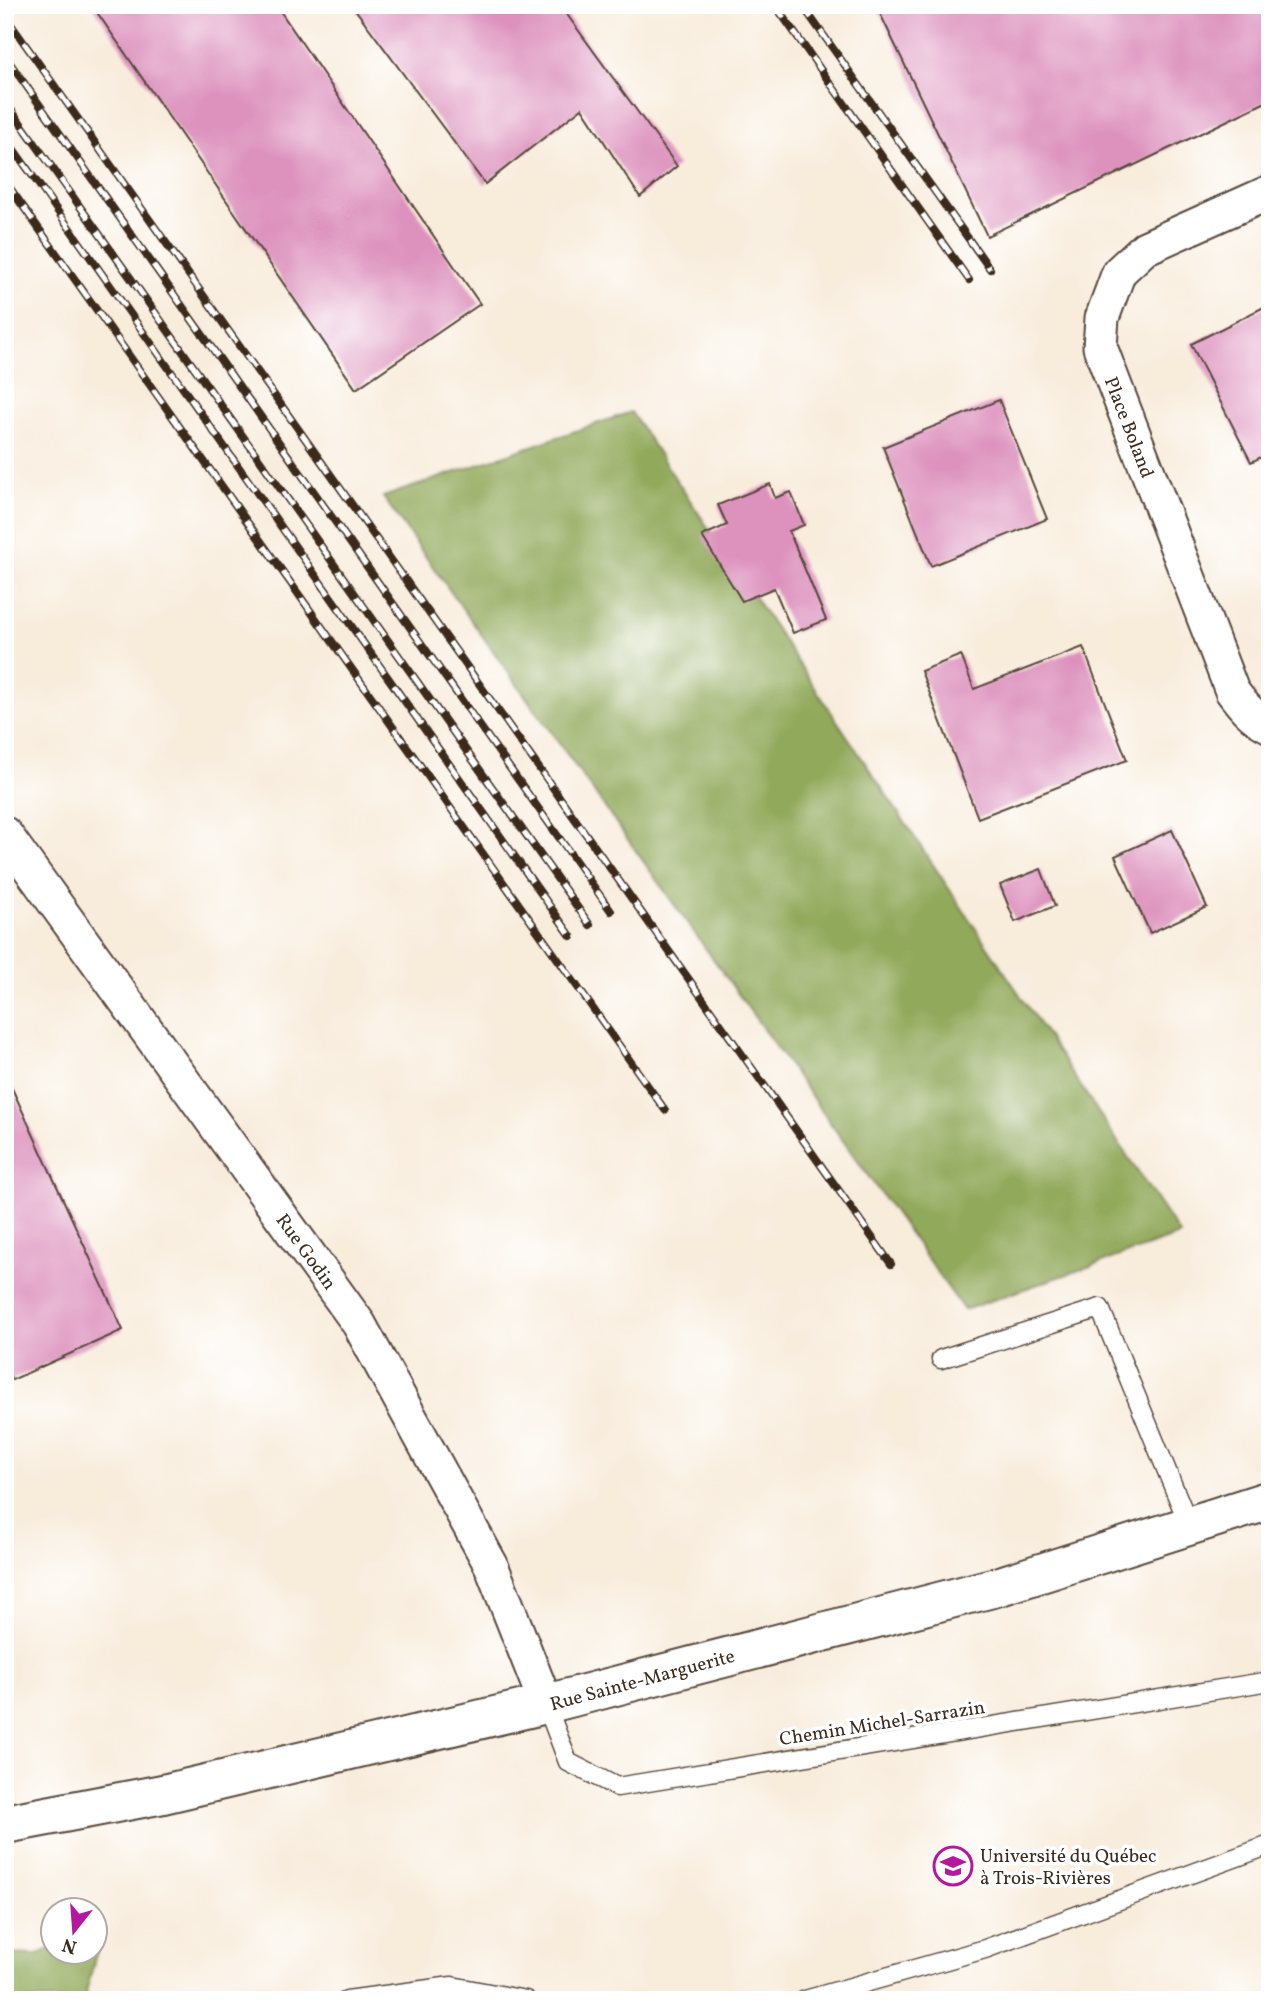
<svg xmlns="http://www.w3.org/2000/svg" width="1275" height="2005" font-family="Vollkorn,serif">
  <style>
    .forest { fill: #91a95a; stroke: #666a3c; stroke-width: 2 }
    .building { fill: #dd92bd }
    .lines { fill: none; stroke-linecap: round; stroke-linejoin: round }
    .service-casing { stroke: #57473a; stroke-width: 21 }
    .minor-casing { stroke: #57473a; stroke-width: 37 }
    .tertiary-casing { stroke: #57473a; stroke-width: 42 }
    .service { stroke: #fff; stroke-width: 18 }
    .minor { stroke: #fff; stroke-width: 33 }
    .tertiary { stroke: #fff; stroke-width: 38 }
    .rail-casing { stroke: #3b2a1e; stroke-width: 8 }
    .rail { stroke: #fff; stroke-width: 5; stroke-dasharray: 16; stroke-linecap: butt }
    .labels { text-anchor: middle; stroke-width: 7; stroke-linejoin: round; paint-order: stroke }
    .street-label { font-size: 19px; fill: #3b2a1e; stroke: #fff }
    .poi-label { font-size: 19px; fill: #3b2a1e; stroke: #fff; text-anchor: start }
  </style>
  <rect width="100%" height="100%" fill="#fff"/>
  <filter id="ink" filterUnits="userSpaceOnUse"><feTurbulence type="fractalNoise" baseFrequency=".0143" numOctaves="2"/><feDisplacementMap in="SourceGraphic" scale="14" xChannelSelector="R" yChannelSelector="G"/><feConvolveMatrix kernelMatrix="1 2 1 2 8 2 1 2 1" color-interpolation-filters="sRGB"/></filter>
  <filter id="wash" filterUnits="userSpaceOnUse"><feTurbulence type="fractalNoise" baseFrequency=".00686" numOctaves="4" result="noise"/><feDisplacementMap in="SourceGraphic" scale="28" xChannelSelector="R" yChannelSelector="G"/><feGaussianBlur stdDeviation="1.57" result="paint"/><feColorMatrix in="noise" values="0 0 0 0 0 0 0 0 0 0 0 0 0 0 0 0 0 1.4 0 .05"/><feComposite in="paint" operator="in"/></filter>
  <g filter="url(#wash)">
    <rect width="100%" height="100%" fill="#f8ecdb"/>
    <g class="forest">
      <path d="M 631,412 L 1180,1235 L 964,1310 L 383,497 Z"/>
      <path d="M 95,1939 L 99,1943 L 84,2000 L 5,2000 L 5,1954 L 37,1955 L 52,1948 L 52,1952 L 94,1952 Z"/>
    </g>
    <g id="blocks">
      <g class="building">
        <path d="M 92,5 L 276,5 L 480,304 L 356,389 Z"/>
        <path d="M 352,5 L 560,5 L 677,166 L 640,197 L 582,108 L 485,184 Z"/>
        <path d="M 876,5 L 1270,5 L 1270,100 L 987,236 Z"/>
        <path d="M 1270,304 L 1270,453 L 1251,462 L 1191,344 Z"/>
        <path d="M 999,400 L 1047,519 L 931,566 L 883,447 Z"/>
        <path d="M 770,484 L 775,498 L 791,492 L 804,525 L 789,531 L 826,620 L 793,633 L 774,588 L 742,601 L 702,536 L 727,525 L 718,505 Z"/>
        <path d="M 1083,647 L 1127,760 L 978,818 L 921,671 L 961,655 L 974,689 Z"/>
        <path d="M 1172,830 L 1207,907 L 1150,933 L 1115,856 Z"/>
        <path d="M 1041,869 L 1055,906 L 1015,922 L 1000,885 Z"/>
        <path d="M 10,1084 L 123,1330 L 12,1380 L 5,1366 L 5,1086 Z"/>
      </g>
    </g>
  </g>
  <g filter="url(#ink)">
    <use href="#blocks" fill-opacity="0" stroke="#57473a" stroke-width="2"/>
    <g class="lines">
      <defs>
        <g id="service">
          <path d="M 941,1359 L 1100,1308 L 1189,1525"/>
          <path d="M 546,1704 L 568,1762 L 617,1787 L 1270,1681"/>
          <path d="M 347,2000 L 452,1986 L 526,2000"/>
          <path d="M 805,2000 L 985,1949 L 1270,1845"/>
        </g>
        <g id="minor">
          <path d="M 1270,192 L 1145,248 L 1119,272 L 1102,318 L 1100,347 L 1232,691 C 1243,706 1253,718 1270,726"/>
          <path d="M 5,834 L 359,1324 L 491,1565 L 546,1704"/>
        </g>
        <path id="tertiary" d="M 5,1824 L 163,1794 L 546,1704 L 1000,1586 L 1270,1500"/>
      </defs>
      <use href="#service" class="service-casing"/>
      <use href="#minor" class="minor-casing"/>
      <use href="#tertiary" class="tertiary-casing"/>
      <use href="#service" class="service"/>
      <use href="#minor" class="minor"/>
      <use href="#tertiary" class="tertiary"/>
      <defs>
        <g id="rail">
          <path d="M 775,5 L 969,280"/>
          <path d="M 802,5 L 990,269"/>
          <path d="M 5,16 L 891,1264"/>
          <path d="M 5,56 L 611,911"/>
          <path d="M 5,101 L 590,925"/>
          <path d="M 5,137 L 571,936"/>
          <path d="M 5,181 L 665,1110"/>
        </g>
      </defs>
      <use href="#rail" class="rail-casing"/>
      <use href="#rail" class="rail"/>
    </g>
  </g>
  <defs>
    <symbol id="university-ring" viewBox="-11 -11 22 22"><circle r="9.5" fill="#fff" stroke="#b5179e" stroke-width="1.5"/><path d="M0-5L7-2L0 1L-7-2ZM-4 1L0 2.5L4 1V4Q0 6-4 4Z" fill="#b5179e"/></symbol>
  </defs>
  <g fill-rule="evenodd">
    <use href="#university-ring" x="931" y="1844" width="44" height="44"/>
  </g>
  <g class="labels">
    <g class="street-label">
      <text transform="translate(1130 427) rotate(69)" y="7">Place Boland</text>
      <text transform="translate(307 1251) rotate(54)" y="7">Rue Godin</text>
      <text transform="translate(642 1679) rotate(-15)" y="7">Rue Sainte-Marguerite</text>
      <text transform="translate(882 1722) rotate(-9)" y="7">Chemin Michel-Sarrazin</text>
    </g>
    <g class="poi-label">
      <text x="980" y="1862">Université du Québec<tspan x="980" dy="22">à Trois-Rivières</tspan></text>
    </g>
  </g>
  <rect width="1275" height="2005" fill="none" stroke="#fff" stroke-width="28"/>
  <g transform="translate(74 1931) rotate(197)"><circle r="33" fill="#ffffff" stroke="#b1aaa5" stroke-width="2"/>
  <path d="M0-5L12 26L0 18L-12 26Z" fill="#b5179e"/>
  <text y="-10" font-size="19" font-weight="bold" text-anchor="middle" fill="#3b2a1e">N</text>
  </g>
</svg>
